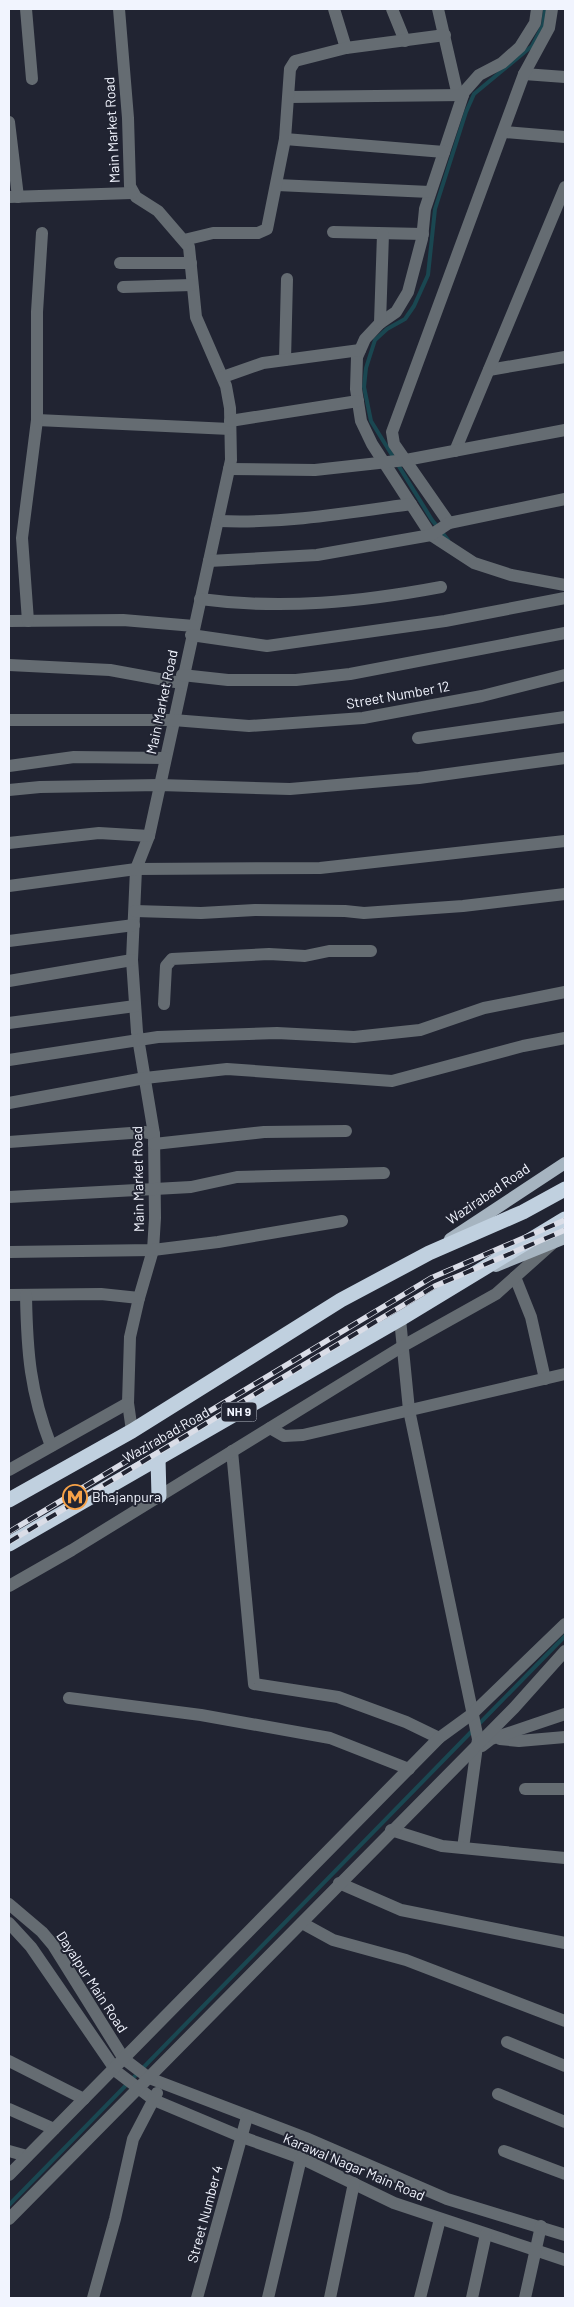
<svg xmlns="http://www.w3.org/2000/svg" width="574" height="2307" font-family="Barlow,sans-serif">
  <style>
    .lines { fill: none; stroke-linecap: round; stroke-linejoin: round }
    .stream { stroke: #1a4751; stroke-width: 4 }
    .minor { stroke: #656c72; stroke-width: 12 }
    .major { stroke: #a6b4c0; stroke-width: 12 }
    .highway { stroke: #c0d0df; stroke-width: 15 }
    .rail-casing { stroke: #dadde7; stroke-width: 5.5 }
    .rail { stroke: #212432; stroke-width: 4; stroke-dasharray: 11; stroke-linecap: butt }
    .labels { text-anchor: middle; stroke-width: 4; stroke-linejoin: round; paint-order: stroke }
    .shield { fill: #212432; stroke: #b3b6c1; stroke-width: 1 }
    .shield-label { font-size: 12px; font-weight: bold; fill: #f1f4fe }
    .street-label { font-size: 14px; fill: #f1f4fe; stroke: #212432 }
    .poi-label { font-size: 14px; fill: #f1f4fe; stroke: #212432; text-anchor: start }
  </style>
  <rect width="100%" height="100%" fill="#212432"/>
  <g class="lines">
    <g class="stream">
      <path d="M 448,540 L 432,520 L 371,421 L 364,387 L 366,368 L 375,340 L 387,329 L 405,319 L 414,306 L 428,275 L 435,209 L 466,112 L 474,94 L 532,46 L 543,25 L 545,9"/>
      <path d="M 477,1726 L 565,1636"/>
      <path d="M 9,2205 L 472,1731"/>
    </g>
    <g class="minor">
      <path d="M 26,9 L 32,79"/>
      <path d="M 119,9 L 128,118 L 130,186 L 136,197 L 158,211 L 189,247 L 196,317 L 226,386 L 230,408 L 231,460 L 149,836 L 136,869 L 132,960 L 137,1032 L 154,1134 L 155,1218 L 153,1250 L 139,1298 L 130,1337 L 128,1403 L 132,1431"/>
      <path d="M 334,9 L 346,48"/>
      <path d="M 392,9 L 405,41"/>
      <path d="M 438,9 L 458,96"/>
      <path d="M 537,9 L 535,23 L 520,47 L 502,63 L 479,75 L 464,92 L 425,209 L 422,239 L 408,292 L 396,312 L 380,323 L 365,339 L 357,357 L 356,389 L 361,421 L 372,444 L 431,535 L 474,563 L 511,575 L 565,585"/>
      <path d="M 524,74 L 565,77"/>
      <path d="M 289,97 L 463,95"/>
      <path d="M 9,122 L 18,197"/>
      <path d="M 504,132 L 565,137"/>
      <path d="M 285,139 L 444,152"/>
      <path d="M 277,185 L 430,192"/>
      <path d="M 9,197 L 132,193"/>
      <path d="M 333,232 L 423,234"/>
      <path d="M 184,240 L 213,233 L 258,233 L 267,229 L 285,139 L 290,69 L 295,61 L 346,48 L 445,35"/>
      <path d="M 120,263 L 191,263"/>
      <path d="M 123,287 L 192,285"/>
      <path d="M 380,323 L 383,234"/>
      <path d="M 285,360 L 287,279"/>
      <path d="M 489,370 L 565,357"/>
      <path d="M 223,377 L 263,363 L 360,350"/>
      <path d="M 37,420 L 230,429"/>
      <path d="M 230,421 L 358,401"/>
      <path d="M 455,451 L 565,187"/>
      <path d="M 229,469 L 315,470 L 406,460 L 565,430"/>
      <path d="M 218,521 C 283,524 347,513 411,504"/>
      <path d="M 449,523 L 394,444 L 392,432 L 524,74 L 549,28 L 552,9"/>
      <path d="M 209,561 L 317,555 L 431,535 L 449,523 L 565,499"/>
      <path d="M 200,599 C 282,610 361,602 441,587"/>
      <path d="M 9,621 L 123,620 L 194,626"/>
      <path d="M 28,621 L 22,538 L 37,420 L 37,312 L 42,233"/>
      <path d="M 191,635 L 267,646 L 445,621 L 565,598"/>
      <path d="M 9,665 L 110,670 L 181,683"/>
      <path d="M 182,675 L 228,680 L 296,680 L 350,674 L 565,633"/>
      <path d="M 9,720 L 173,720 L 249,726 L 363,718 L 482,696 L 565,675"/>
      <path d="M 418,738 L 565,717"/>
      <path d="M 9,766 L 74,757 L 165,758"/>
      <path d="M 9,790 L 40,787 L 160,785 L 290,789 L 419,778 L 565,758"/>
      <path d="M 9,843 L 99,833 L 149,836"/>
      <path d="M 9,886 L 136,869 L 320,868 L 565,841"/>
      <path d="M 135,911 L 201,913 L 255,910 L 345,911 L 364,913 L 463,906 L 565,894"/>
      <path d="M 9,941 L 134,925"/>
      <path d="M 9,981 L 132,960"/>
      <path d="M 164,1004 L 166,966 L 172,959 L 269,954 L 305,956 L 329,951 L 371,951"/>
      <path d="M 9,1023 L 135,1006"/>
      <path d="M 9,1060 L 158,1037 L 277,1033 L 354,1037 L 420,1030 L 484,1008 L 565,992"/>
      <path d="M 9,1103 L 145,1078 L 227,1069 L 392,1081 L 523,1046 L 565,1038"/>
      <path d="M 9,1142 L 144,1132 L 154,1134"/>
      <path d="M 154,1144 L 264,1132 L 346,1131"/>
      <path d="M 9,1197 L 191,1187 L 237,1177 L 384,1173"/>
      <path d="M 9,1252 L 153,1250 L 218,1242 L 342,1221"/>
      <path d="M 515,1277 L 531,1317 L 545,1379"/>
      <path d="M 9,1295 L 101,1294 L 139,1298"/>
      <path d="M 26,1295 C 27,1352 30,1392 51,1446"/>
      <path d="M 400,1319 L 409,1410 L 478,1739 L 463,1848"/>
      <path d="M 270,1428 L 284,1436 L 303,1435 L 565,1374"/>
      <path d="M 232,1451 L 254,1684 L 338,1697 L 406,1722 L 439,1738"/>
      <path d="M 9,1470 L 128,1403"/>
      <path d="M 9,1586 L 72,1550 L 403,1346 L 496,1294 L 553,1243"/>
      <path d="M 69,1698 L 201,1715 L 330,1738 L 409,1769"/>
      <path d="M 500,1739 L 519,1741 L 565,1737"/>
      <path d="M 482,1746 L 491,1739 L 565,1714"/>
      <path d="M 525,1789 L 565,1789"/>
      <path d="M 391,1830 L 442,1846 L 565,1858"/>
      <path d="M 339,1883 L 401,1910 L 565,1943"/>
      <path d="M 9,1904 L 42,1932 L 53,1945 L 124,2059 L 149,2078 L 306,2138 L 447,2199 L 565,2235"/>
      <path d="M 9,1923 L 31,1947 L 117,2072 L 154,2100 L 242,2137 L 301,2158 L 394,2203 L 565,2260"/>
      <path d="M 302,1923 L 333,1940 L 406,1960 L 565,2021"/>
      <path d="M 507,2042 L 565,2066"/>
      <path d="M 9,2061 L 84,2099"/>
      <path d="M 498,2094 L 565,2122"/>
      <path d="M 9,2109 L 54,2129"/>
      <path d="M 9,2151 L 27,2156"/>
      <path d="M 504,2151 L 565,2174"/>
      <path d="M 9,2175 L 439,1738 L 472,1714 L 565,1624"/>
      <path d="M 9,2219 L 514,1708 L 565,1651"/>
      <path d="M 93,2298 L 115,2219 L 133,2139 L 157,2093"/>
      <path d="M 197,2298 L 247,2117"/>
      <path d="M 268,2298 L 301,2158"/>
      <path d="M 330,2298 L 354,2183"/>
      <path d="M 420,2298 L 440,2219"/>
      <path d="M 472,2298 L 486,2234"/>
      <path d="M 525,2298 L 541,2226"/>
    </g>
    <g class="major">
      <path d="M 450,1239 L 565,1163"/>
      <path d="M 496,1266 L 565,1238"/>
    </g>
    <g class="highway">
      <path d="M 158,1459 L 159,1496"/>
      <path d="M 9,1500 L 132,1431 L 341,1300 L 429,1253 L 523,1212 L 565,1189"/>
      <path d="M 9,1544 L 400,1319 L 565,1219"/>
    </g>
    <defs>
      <g id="rail">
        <path d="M 9,1532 L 431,1278 L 565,1220"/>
        <path d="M 9,1542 L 435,1286 L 565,1230"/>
      </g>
    </defs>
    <use href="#rail" class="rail-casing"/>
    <use href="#rail" class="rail"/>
  </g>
  <defs>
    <symbol id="metro-ring" viewBox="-11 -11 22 22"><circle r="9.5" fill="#212432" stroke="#f7a248" stroke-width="1.5"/><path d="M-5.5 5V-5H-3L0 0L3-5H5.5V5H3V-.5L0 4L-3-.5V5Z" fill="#f7a248"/></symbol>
  </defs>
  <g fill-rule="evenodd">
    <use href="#metro-ring" x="61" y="1483" width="28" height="28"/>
  </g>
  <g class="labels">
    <rect class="shield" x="221.5" y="1402.5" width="35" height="19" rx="4"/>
    <g class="shield-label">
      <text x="239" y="1416">NH 9</text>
    </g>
    <g class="street-label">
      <text transform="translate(112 130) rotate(-93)" y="5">Main Market Road</text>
      <text transform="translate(398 695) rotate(-10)" y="5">Street Number 12</text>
      <text transform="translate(162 702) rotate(-78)" y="5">Main Market Road</text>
      <text transform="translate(138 1179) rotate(-91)" y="5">Main Market Road</text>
      <text transform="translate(488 1194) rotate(-34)" y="5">Wazirabad Road</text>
      <text transform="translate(166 1435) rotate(-30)" y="5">Wazirabad Road</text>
      <text transform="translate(92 1982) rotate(57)" y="5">Dayalpur Main Road</text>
      <text transform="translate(354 2167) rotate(23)" y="5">Karawal Nagar Main Road</text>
      <text transform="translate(205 2214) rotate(-75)" y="5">Street Number 4</text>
    </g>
    <g class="poi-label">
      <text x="92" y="1502">Bhajanpura</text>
    </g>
  </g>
  <rect width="574" height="2307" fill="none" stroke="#f1f4fe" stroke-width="20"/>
</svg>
